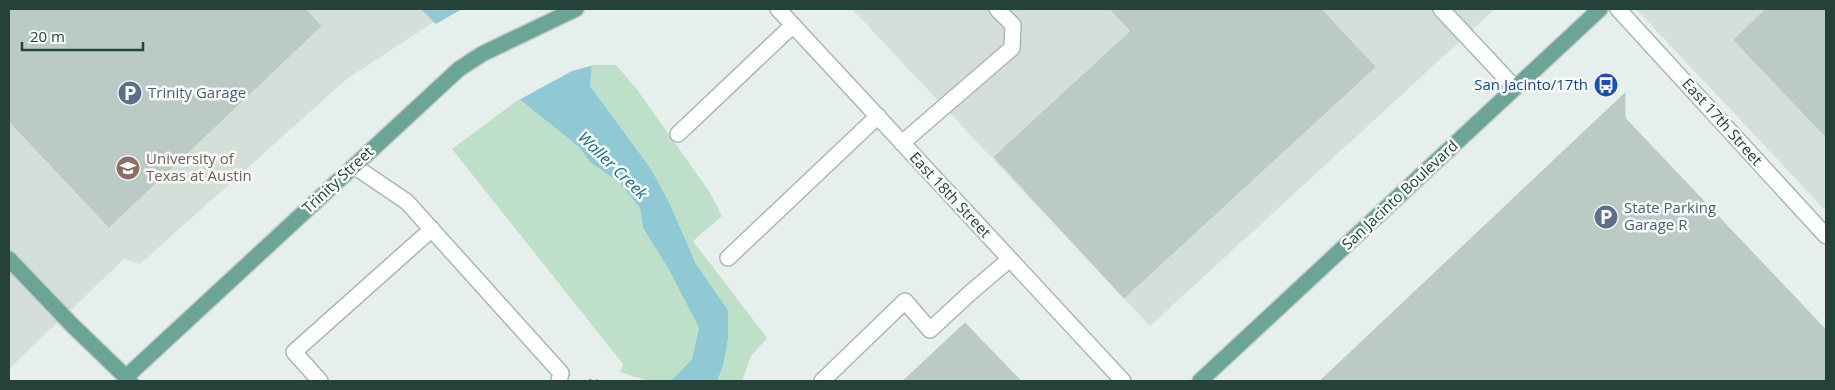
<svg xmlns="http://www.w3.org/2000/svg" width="1835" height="390" font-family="'Open Sans',sans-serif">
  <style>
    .built { fill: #d4dfda }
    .green { fill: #bfe0c8 }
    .water { fill: #8ec9d4 }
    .pier { fill: #e6efeb }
    .building { fill: #bbcac4; stroke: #b8c9c2 }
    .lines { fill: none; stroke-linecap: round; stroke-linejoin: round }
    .minor-casing { stroke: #a8b8b2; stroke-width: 18 }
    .major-casing { stroke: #c2cac8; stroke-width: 18 }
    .path { stroke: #86b3a5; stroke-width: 3; stroke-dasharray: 2.5 4; stroke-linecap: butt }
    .minor { stroke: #fff; stroke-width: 15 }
    .major { stroke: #6aa596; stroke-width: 15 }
    .labels { text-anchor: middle; stroke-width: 5; stroke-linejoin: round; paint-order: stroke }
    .transit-label { font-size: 15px; fill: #164399; stroke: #f7fbf9; text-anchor: end }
    .service-label { font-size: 15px; fill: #4e5e75; stroke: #f7fbf9; text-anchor: start }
    .street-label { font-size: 15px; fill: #24423a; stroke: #f7fbf9 }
    .education-label { font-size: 15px; fill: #785e54; stroke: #f7fbf9; text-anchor: start }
    .water-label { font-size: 16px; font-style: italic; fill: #1c6f80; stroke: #f7fbf9 }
  </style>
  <rect width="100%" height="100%" fill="#e6efeb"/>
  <g class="built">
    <path d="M 9,9 L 454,9 L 348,78 L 140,264 L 124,259 L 9,369 Z"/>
    <path d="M 852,9 L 1495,9 L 1150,326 Z"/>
    <path d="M 1636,9 L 1826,9 L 1826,211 Z"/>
  </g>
  <g class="green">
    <path d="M 592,65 L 616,65 L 636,88 L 709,191 L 722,216 L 693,241 L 767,338 L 751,356 L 742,381 L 717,381 L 723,366 L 728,340 L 728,310 L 696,264 L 669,202 L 651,169 L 590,86 Z"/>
    <path d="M 519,99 L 579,147 L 591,163 L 619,182 L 640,208 L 643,228 L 668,268 L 699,328 L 692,359 L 671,381 L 649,381 L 620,372 L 623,364 L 452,149 Z"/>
  </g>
  <path class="water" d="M 421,9 L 543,9 L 592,65 L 590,86 L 651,169 L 669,202 L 696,264 L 728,310 L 728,340 L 723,366 L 717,381 L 671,381 L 692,359 L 699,328 L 668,268 L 643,228 L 640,208 L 619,182 L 591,163 L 579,147 L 519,99 L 498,86 Z"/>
  <path class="pier" d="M 462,9 L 546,9 L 594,65 L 572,71 L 517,101 L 497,88 L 434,25 Z"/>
  <g class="building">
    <path d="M 9,9 L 305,9 L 321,26 L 109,227 L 9,121 Z"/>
    <path d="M 1110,9 L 1321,9 L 1375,67 L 1124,298 L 994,157 L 1131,31 Z"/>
    <path d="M 1766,9 L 1826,9 L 1826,137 L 1734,40 Z"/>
    <path d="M 1625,93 L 1625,118 L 1826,330 L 1826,381 L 1320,381 Z"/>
    <path d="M 965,323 L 1021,381 L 903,381 Z"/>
  </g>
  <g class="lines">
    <defs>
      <g id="minor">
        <path d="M 778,9 L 1123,381"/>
        <path d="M 1441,9 L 1515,88"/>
        <path d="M 1618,9 L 1826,236"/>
        <path d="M 678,134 L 793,25"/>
        <path d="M 902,143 L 1012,48 L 1013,25 L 997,9"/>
        <path d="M 354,166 L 407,202 L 561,373 L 559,381"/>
        <path d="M 728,258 L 878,116"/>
        <path d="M 320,381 L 294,352 L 432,229"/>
        <path d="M 822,381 L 905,301 L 930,330 L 970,293 L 1010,259"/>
      </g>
      <g id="major">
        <path d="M 9,259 L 72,325 L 130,381"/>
        <path d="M 126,377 L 459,69 L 482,54 L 576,9"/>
        <path d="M 1200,381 L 1600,9"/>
      </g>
    </defs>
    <use href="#minor" class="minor-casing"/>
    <use href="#major" class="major-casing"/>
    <path class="path" d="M 589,380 L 598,381"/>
    <use href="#minor" class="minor"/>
    <use href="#major" class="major"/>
  </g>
  <defs>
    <symbol id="bus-disc" viewBox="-11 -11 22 22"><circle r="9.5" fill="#1a4fb4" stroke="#f7fbf9"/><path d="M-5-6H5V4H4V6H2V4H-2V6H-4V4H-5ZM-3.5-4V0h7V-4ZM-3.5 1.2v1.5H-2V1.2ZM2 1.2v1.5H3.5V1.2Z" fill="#fff"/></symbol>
    <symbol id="parking-disc" viewBox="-11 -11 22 22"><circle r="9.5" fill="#5c6f8a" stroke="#f7fbf9"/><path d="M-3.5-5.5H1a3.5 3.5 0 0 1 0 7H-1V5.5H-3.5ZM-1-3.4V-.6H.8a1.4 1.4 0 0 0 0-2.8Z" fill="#fff"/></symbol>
    <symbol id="university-disc" viewBox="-11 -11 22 22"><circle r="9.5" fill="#8d6e63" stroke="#f7fbf9"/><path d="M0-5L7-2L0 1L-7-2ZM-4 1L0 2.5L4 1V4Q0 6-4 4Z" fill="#fff"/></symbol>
  </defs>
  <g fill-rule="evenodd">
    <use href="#bus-disc" x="1592" y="71" width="28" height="28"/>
    <use href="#parking-disc" x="116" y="79" width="28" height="28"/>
    <use href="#university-disc" x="114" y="154" width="28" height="28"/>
    <use href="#parking-disc" x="1592" y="203" width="28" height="28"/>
  </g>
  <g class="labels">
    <g class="transit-label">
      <text x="1588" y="90">San Jacinto/17th</text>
    </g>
    <g class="service-label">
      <text x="148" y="98">Trinity Garage</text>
      <text x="1624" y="213">State Parking<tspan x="1624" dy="17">Garage R</tspan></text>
    </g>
    <g class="street-label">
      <text transform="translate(1722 122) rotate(48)" y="5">East 17th Street</text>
      <text transform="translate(338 180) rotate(-43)" y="5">Trinity Street</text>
      <text transform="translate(950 195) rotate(47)" y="5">East 18th Street</text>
      <text transform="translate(1400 195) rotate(-43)" y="5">San Jacinto Boulevard</text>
    </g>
    <g class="education-label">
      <text x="146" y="164">University of<tspan x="146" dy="17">Texas at Austin</tspan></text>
    </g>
    <g class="water-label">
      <text transform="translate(613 165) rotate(44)" y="6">Waller Creek</text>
    </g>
  </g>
  <rect width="1835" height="390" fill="none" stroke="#24423a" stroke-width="20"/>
  <path d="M22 42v8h121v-8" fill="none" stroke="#24423a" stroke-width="2.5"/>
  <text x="30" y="42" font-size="15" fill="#24423a" stroke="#f7fbf9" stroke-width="4" paint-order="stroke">20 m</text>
</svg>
